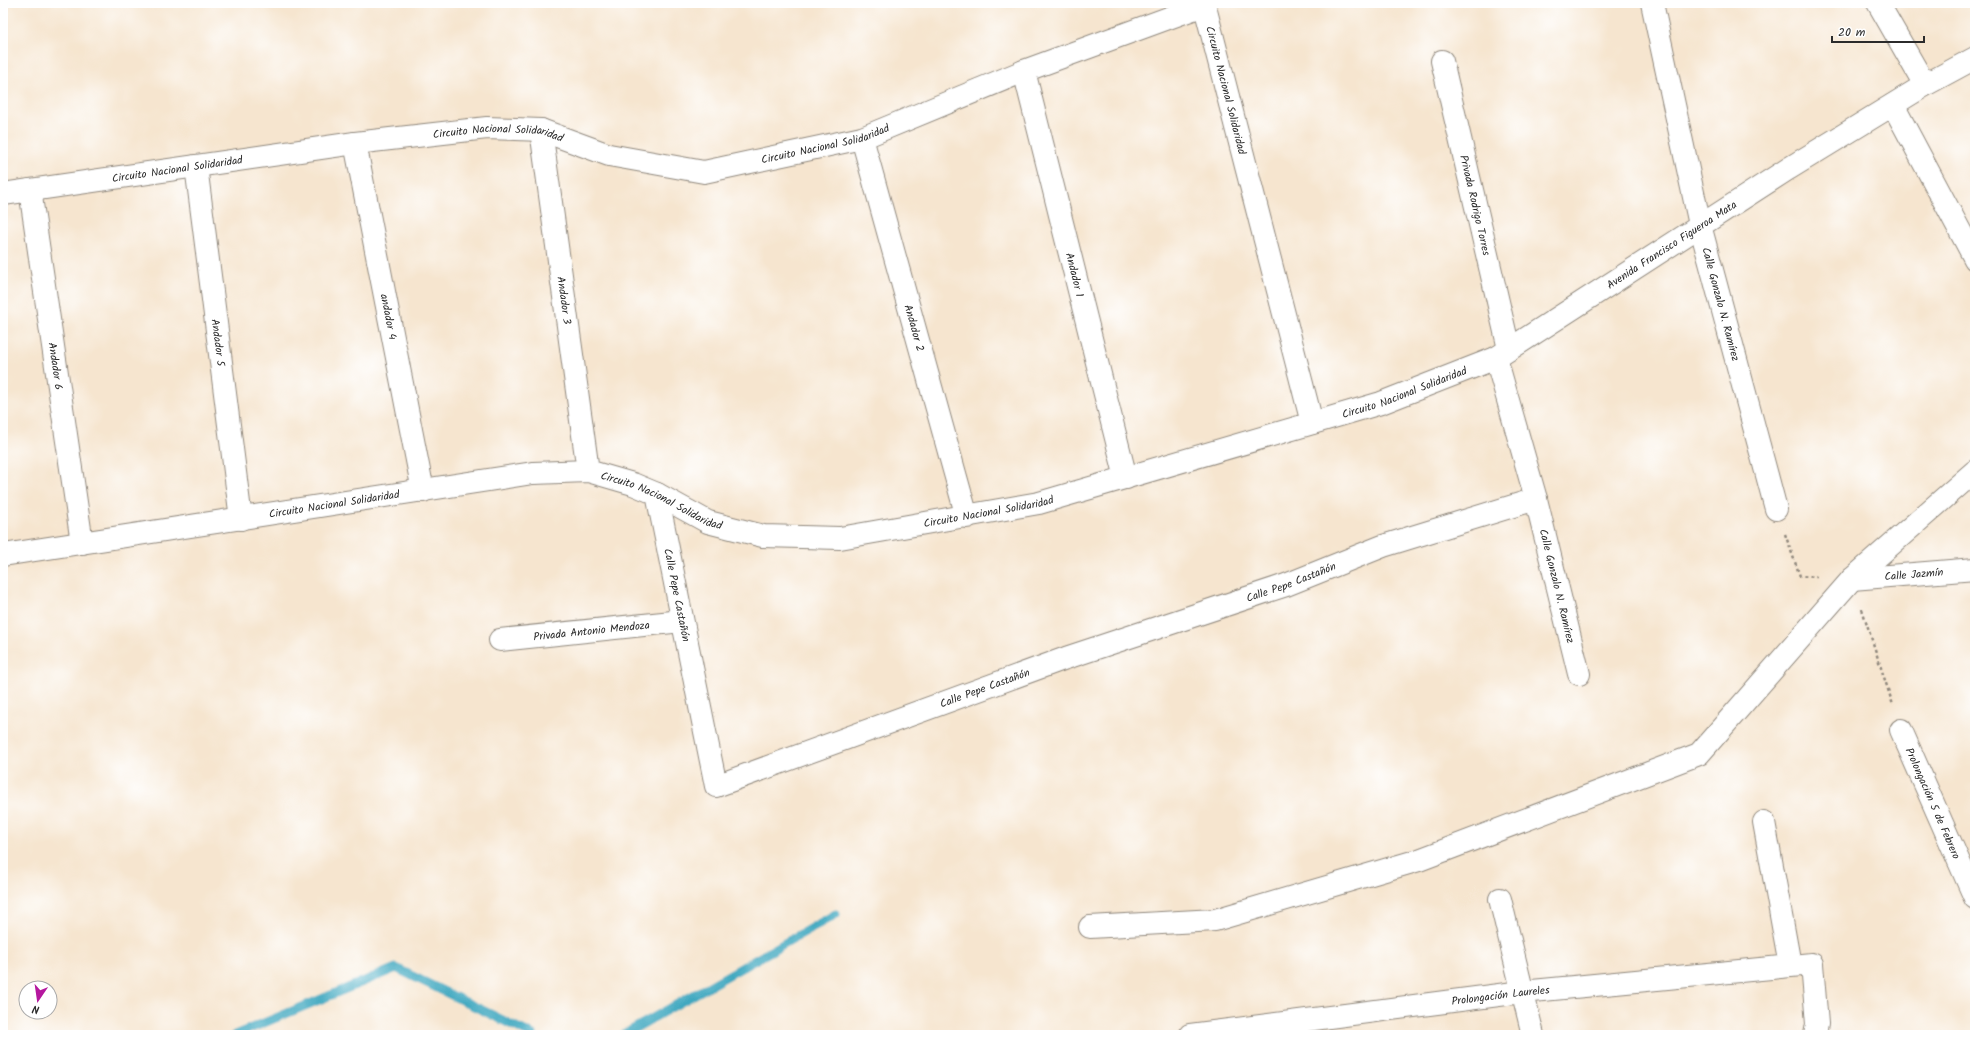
<svg xmlns="http://www.w3.org/2000/svg" width="1978" height="1038" font-family="Kalam,sans-serif">
  <style>
    .lines { fill: none; stroke-linecap: round; stroke-linejoin: round }
    .stream { stroke: #40a8c0; stroke-width: 9 }
    .minor-casing { stroke: #90887d; stroke-width: 24 }
    .path { stroke: #90887d; stroke-width: 2.5; stroke-dasharray: 3 3; stroke-linecap: butt }
    .minor { stroke: #fff; stroke-width: 22 }
    .labels { text-anchor: middle; stroke-width: 3; stroke-linejoin: round; paint-order: stroke }
    .street-label { font-size: 11px; fill: #2b2b2b; stroke: #fff }
  </style>
  <rect width="100%" height="100%" fill="#fff"/>
  <filter id="ink" filterUnits="userSpaceOnUse"><feTurbulence type="fractalNoise" baseFrequency=".025" numOctaves="2"/><feDisplacementMap in="SourceGraphic" scale="8" xChannelSelector="R" yChannelSelector="G"/><feConvolveMatrix kernelMatrix="1 2 1 2 8 2 1 2 1" color-interpolation-filters="sRGB"/></filter>
  <filter id="wash" filterUnits="userSpaceOnUse"><feTurbulence type="fractalNoise" baseFrequency=".012" numOctaves="4" result="noise"/><feDisplacementMap in="SourceGraphic" scale="16" xChannelSelector="R" yChannelSelector="G"/><feGaussianBlur stdDeviation="0.9" result="paint"/><feColorMatrix in="noise" values="0 0 0 0 0 0 0 0 0 0 0 0 0 0 0 0 0 1.4 0 .05"/><feComposite in="paint" operator="in"/></filter>
  <g filter="url(#wash)">
    <rect width="100%" height="100%" fill="#f6e5cf"/>
    <g class="lines">
      <g class="stream">
        <path d="M 235,1035 L 396,968 L 533,1035"/>
        <path d="M 623,1035 L 836,914"/>
      </g>
    </g>
  </g>
  <g filter="url(#ink)">
    <g class="lines">
      <defs>
        <g id="minor">
          <path id="s1" d="M 1204,3 L 1312,423"/>
          <path id="s2" d="M 1652,3 L 1700,225 L 1776,509"/>
          <path d="M 1878,3 L 1925,85"/>
          <path id="s3" d="M 1442,61 L 1509,349"/>
          <path id="s4" d="M 1024,71 L 1126,478"/>
          <path d="M 1893,105 L 1975,259"/>
          <path id="s5" d="M 541,130 L 588,471"/>
          <path id="s6" d="M 862,138 L 967,517"/>
          <path id="s7" d="M 355,143 L 423,491"/>
          <path id="s8" d="M 196,166 L 241,519"/>
          <path id="s9" d="M 30,190 L 82,543"/>
          <path id="s10" d="M 3,194 L 355,143 L 487,128 L 541,130 L 609,155 L 704,172 L 862,138 L 1024,71 L 1204,5"/>
          <path id="s11" d="M 1496,358 L 1536,499 L 1579,674"/>
          <path id="s12" d="M 657,494 L 716,786 L 1066,658 L 1286,585 L 1383,546 L 1536,499"/>
          <path id="s13" d="M 3,555 L 533,473 L 588,471 L 633,484 L 657,494 L 708,522 L 763,536 L 840,538 L 1039,503 L 1381,403 L 1496,358 L 1788,169 L 1925,85 L 1975,58"/>
          <path id="s14" d="M 1852,579 L 1975,569"/>
          <path id="s15" d="M 500,640 L 682,621"/>
          <path id="s16" d="M 1901,730 L 1975,898"/>
          <path d="M 1764,822 L 1790,965"/>
          <path d="M 1500,899 L 1533,1035"/>
          <path d="M 1090,927 L 1215,920 L 1419,860 L 1699,754 L 1852,579 L 1975,471"/>
          <path id="s17" d="M 1190,1035 L 1522,992 L 1812,964 L 1817,1024 L 1815,1035"/>
        </g>
      </defs>
      <use href="#minor" class="minor-casing"/>
      <g class="path">
        <path d="M 1785,534 L 1800,576 L 1817,577"/>
        <path d="M 1862,609 L 1893,705"/>
      </g>
      <use href="#minor" class="minor"/>
    </g>
  </g>
  <g class="labels">
    <g class="street-label">
      <text dy="4" stroke="none"><textPath href="#s1" startOffset="90">Circuito Nacional Solidaridad</textPath></text>
      <text dy="4" stroke="none"><textPath href="#s10" startOffset="500">Circuito Nacional Solidaridad</textPath></text>
      <text dy="4" stroke="none"><textPath href="#s10" startOffset="836">Circuito Nacional Solidaridad</textPath></text>
      <text dy="4" stroke="none"><textPath href="#s10" startOffset="176">Circuito Nacional Solidaridad</textPath></text>
      <text dy="4" stroke="none"><textPath href="#s3" startOffset="148">Privada Rodrigo Torres</textPath></text>
      <text dy="4" stroke="none"><textPath href="#s13" startOffset="1747">Avenida Francisco Figueroa Mata</textPath></text>
      <text dy="4" stroke="none"><textPath href="#s4" startOffset="210">Andador 1</textPath></text>
      <text dy="4" stroke="none"><textPath href="#s5" startOffset="172">Andador 3</textPath></text>
      <text dy="4" stroke="none"><textPath href="#s2" startOffset="309">Calle Gonzalo N. Ramírez</textPath></text>
      <text dy="4" stroke="none"><textPath href="#s7" startOffset="177">andador 4</textPath></text>
      <text dy="4" stroke="none"><textPath href="#s6" startOffset="197">Andador 2</textPath></text>
      <text dy="4" stroke="none"><textPath href="#s8" startOffset="178">Andador 5</textPath></text>
      <text dy="4" stroke="none"><textPath href="#s9" startOffset="178">Andador 6</textPath></text>
      <text dy="4" stroke="none"><textPath href="#s13" startOffset="1440">Circuito Nacional Solidaridad</textPath></text>
      <text dy="4" stroke="none"><textPath href="#s13" startOffset="671">Circuito Nacional Solidaridad</textPath></text>
      <text dy="4" stroke="none"><textPath href="#s13" startOffset="335">Circuito Nacional Solidaridad</textPath></text>
      <text dy="4" stroke="none"><textPath href="#s13" startOffset="1007">Circuito Nacional Solidaridad</textPath></text>
      <text dy="4" stroke="none"><textPath href="#s14" startOffset="62">Calle Jazmín</textPath></text>
      <text dy="4" stroke="none"><textPath href="#s12" startOffset="908">Calle Pepe Castañón</textPath></text>
      <text dy="4" stroke="none"><textPath href="#s11" startOffset="236">Calle Gonzalo N. Ramírez</textPath></text>
      <text dy="4" stroke="none"><textPath href="#s12" startOffset="103">Calle Pepe Castañón</textPath></text>
      <text dy="4" stroke="none"><textPath href="#s15" startOffset="92">Privada Antonio Mendoza</textPath></text>
      <text dy="4" stroke="none"><textPath href="#s12" startOffset="584">Calle Pepe Castañón</textPath></text>
      <text dy="4" stroke="none"><textPath href="#s16" startOffset="80">Prolongación 5 de Febrero</textPath></text>
      <text dy="4" stroke="none"><textPath href="#s17" startOffset="313">Prolongación Laureles</textPath></text>
    </g>
  </g>
  <rect width="1978" height="1038" fill="none" stroke="#fff" stroke-width="16"/>
  <g transform="translate(38 1000) rotate(193)"><circle r="19" fill="#ffffff" stroke="#aaaaaa"/>
  <path d="M0-3L7 15L0 10L-7 15Z" fill="#b5179e"/>
  <text y="-6" font-size="11" font-weight="bold" text-anchor="middle" fill="#2b2b2b">N</text>
  </g>
  <path d="M1832 36v6h92v-6" fill="none" stroke="#2b2b2b" stroke-width="2"/>
  <text x="1838" y="36" font-size="12" fill="#2b2b2b" stroke="#ffffff" stroke-width="3" paint-order="stroke">20 m</text>
</svg>
